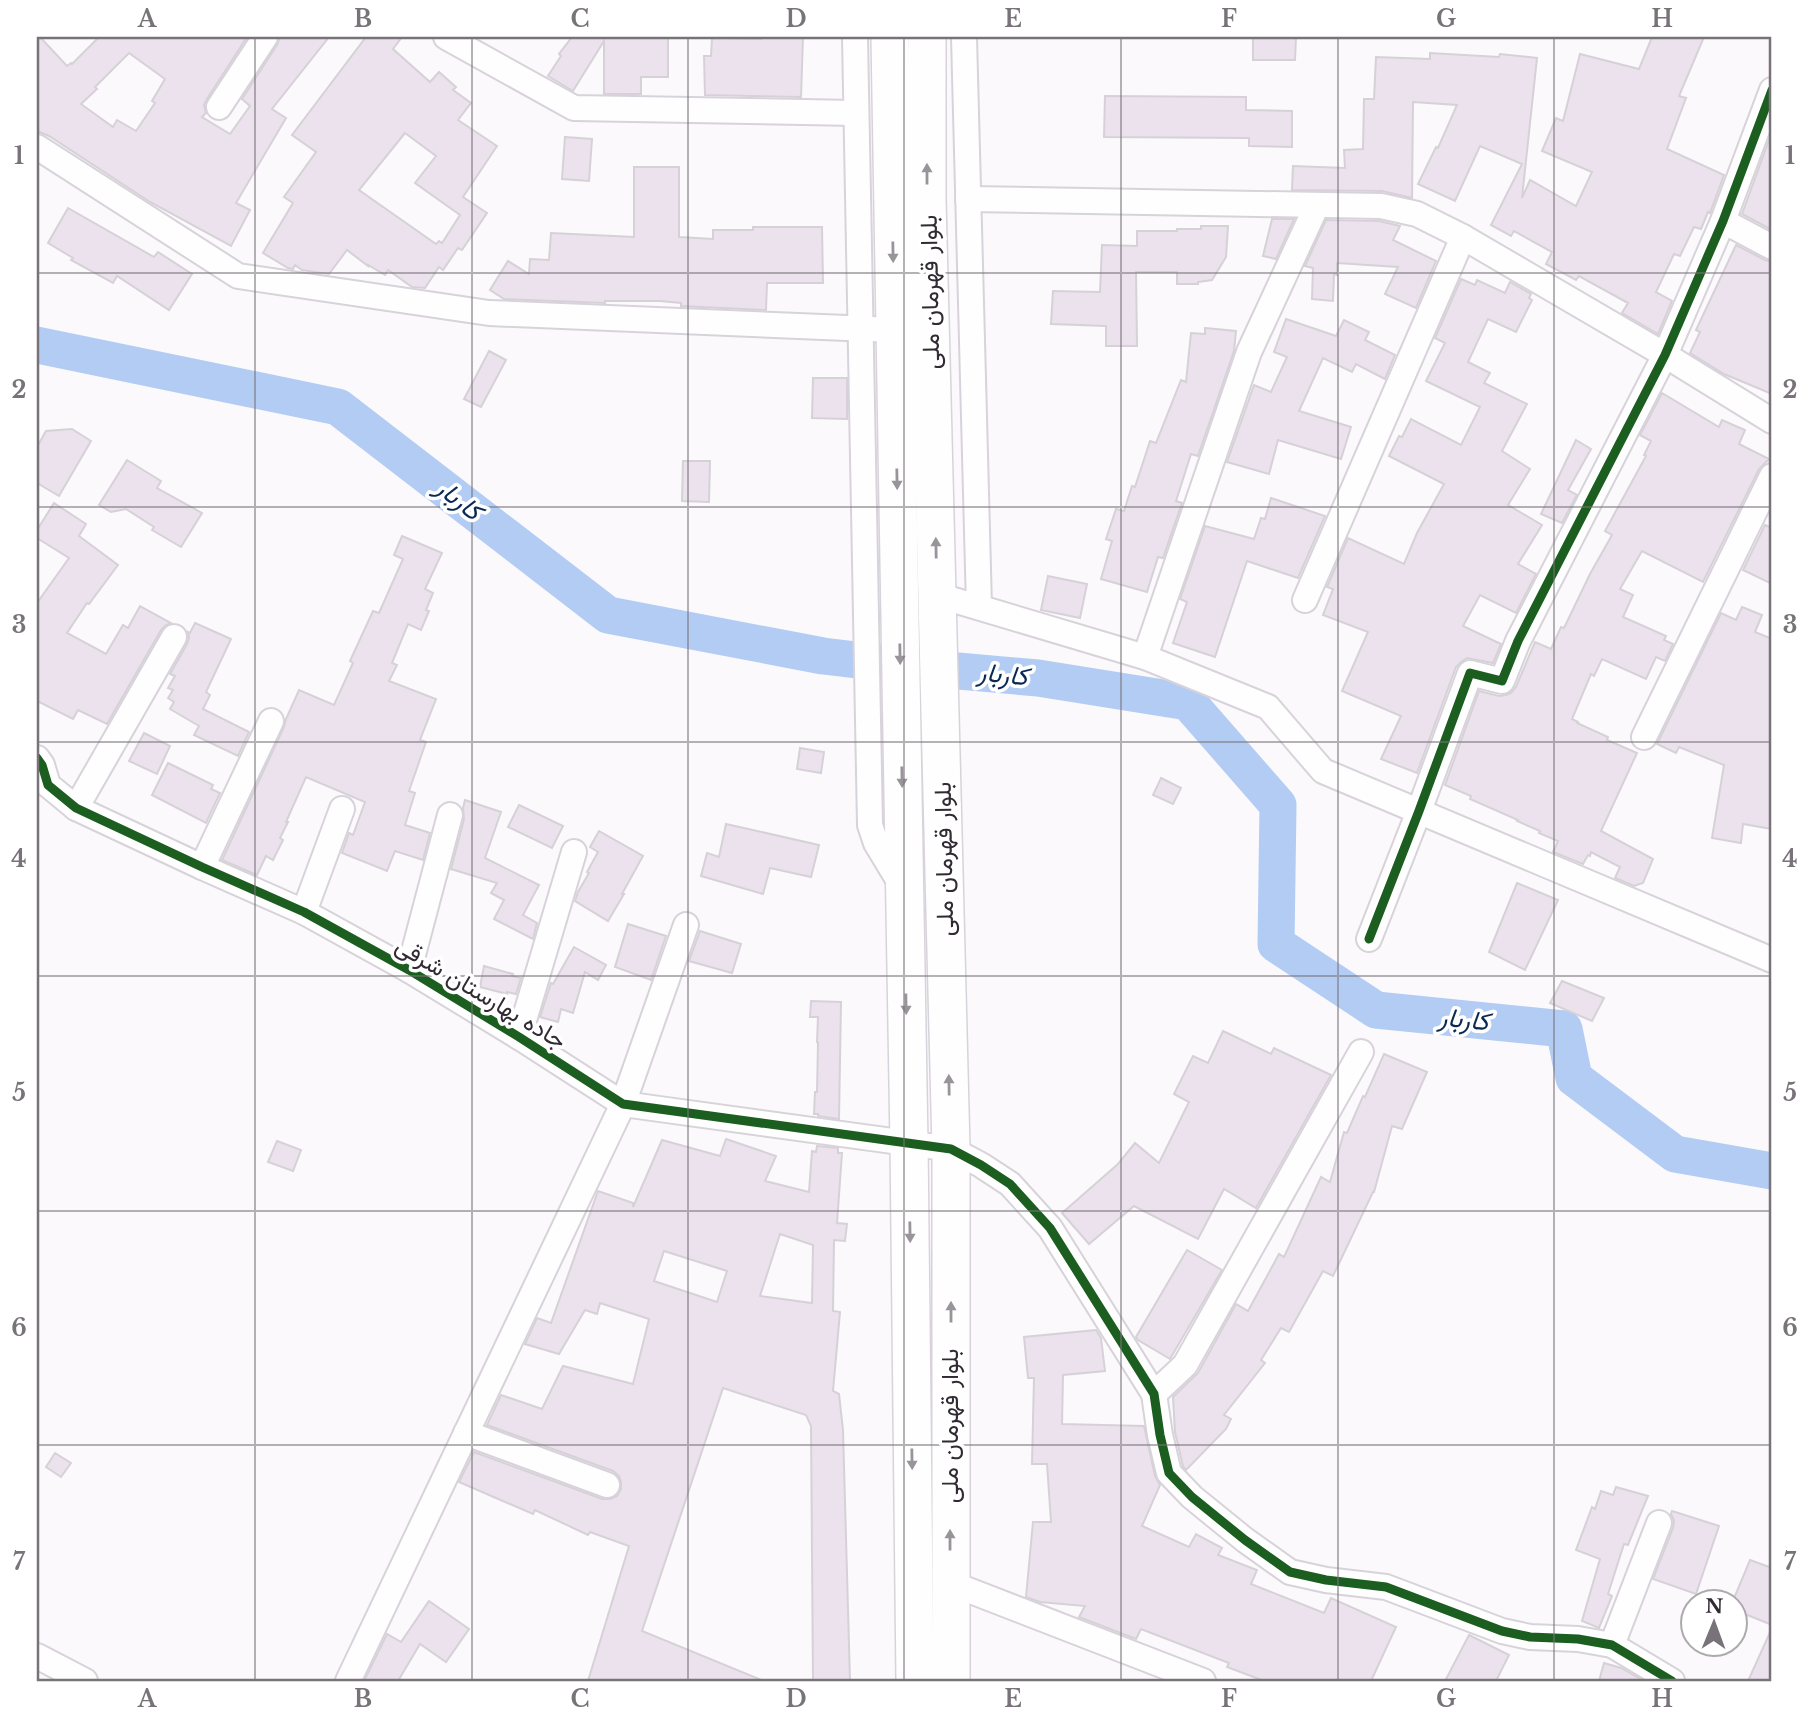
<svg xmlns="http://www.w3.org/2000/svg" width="1809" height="1718" font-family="'Libre Baskerville',Vazirmatn,serif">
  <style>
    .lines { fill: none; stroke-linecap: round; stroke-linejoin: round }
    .river { stroke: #b2ccf4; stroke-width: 37 }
    .building { fill: #ebe2ee; stroke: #d6d1d7; stroke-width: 2; fill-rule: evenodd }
    .minor-casing { stroke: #d8d3da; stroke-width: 28 }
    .highway-casing { stroke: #d8d3da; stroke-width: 40 }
    .minor { stroke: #fefeff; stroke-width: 24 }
    .highway { stroke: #fefeff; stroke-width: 37 }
    .cycleway-casing { stroke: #fff; stroke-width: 13 }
    .cycleway { stroke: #1b5e20; stroke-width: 9 }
    .oneway { fill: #989499 }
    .grid { fill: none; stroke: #787279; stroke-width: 2; stroke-opacity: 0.55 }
    .labels { text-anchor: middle; stroke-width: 7; stroke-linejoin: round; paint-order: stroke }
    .street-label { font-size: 24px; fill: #312a33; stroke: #fff }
    .water-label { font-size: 26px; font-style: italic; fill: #092852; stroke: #fff }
    .neatline { fill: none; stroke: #787279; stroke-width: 2.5 }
    .grid-label { font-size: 23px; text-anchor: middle; font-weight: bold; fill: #787279 }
  </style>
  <rect width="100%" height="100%" fill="#fbf9fc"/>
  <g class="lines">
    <path class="river" d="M 37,345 L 338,407 L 608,615 L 823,656 L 924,668 L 1038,678 L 1188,702 L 1278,805 L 1276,944 L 1376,1010 L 1564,1029 L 1574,1078 L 1675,1154 L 1772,1171"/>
  </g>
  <g class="building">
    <path d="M 37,37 L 40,37 L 67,66 L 71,63 L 72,64 L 99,37 L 247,37 L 207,99 L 204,105 L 206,113 L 202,117 L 230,134 L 250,106 L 242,99 L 277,45 L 280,37 L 329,37 L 272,109 L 286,118 L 236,203 L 250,210 L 231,246 L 150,202 L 49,136 L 37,131 ZM 129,53 L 165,79 L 152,101 L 155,103 L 136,131 L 117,120 L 113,127 L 81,104 L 97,89 L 95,87 Z"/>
    <path d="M 366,37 L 402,37 L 393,49 L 430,82 L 439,72 L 456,87 L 453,90 L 471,103 L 458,120 L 497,146 L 463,197 L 487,213 L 462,250 L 458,248 L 443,270 L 439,267 L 425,288 L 412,287 L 388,270 L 385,275 L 368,265 L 368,266 L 347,250 L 329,274 L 302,270 L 295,265 L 293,269 L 288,268 L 263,253 L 293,203 L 284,197 L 316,152 L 292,135 ZM 405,133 L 436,156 L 415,183 L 460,215 L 442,243 L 439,241 L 436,244 L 359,190 Z"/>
    <path d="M 572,37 L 668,37 L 668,77 L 641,77 L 641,94 L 604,94 L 604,41 L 573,91 L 548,76 L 561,56 L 559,54 Z"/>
    <path d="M 761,37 L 803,37 L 801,97 L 705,95 L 704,56 L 711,56 L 712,38 L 761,39 Z"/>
    <path d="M 1253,37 L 1296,37 L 1295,60 L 1253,60 Z"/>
    <path d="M 1652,37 L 1704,37 L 1679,96 L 1686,98 L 1667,149 L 1724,175 L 1710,213 L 1708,212 L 1701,229 L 1694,227 L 1680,256 L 1674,254 L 1656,292 L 1672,301 L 1658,334 L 1622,313 L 1628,303 L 1579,276 L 1576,280 L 1546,264 L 1552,252 L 1514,231 L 1511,236 L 1491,225 L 1522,164 L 1480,146 L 1455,201 L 1418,184 L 1436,147 L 1438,148 L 1457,105 L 1413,102 L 1412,198 L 1382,191 L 1292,190 L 1293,166 L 1345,168 L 1344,150 L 1363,149 L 1364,99 L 1374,99 L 1376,57 L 1430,59 L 1430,53 L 1499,57 L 1500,54 L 1537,58 L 1522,198 L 1530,180 L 1576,206 L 1592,172 L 1542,151 L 1556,118 L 1563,121 L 1580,54 L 1639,69 Z"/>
    <path d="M 1105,96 L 1246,97 L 1246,110 L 1292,111 L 1292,147 L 1249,146 L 1249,138 L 1104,137 Z"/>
    <path d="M 1772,132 L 1772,230 L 1742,214 Z"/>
    <path d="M 565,137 L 592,139 L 589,181 L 562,179 Z"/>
    <path d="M 634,167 L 679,167 L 679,237 L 713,239 L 713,230 L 753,230 L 753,227 L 822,227 L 823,283 L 767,283 L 766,310 L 681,306 L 681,303 L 660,301 L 605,301 L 605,303 L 504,299 L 490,290 L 508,261 L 529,274 L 530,259 L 549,260 L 551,233 L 634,237 Z"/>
    <path d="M 68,208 L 154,257 L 158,252 L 192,274 L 169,310 L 117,276 L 113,283 L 71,260 L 73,258 L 48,243 Z"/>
    <path d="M 1272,219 L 1294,219 L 1276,259 L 1263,256 Z"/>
    <path d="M 1326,220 L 1379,221 L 1400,226 L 1393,240 L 1436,261 L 1416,308 L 1385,294 L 1398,267 L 1337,263 L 1337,275 L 1334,274 L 1333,301 L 1312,299 L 1313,268 L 1305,266 Z"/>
    <path d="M 1201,226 L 1228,226 L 1226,257 L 1212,280 L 1198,282 L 1198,284 L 1177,284 L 1177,272 L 1136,272 L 1137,346 L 1106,346 L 1106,326 L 1051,324 L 1053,291 L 1100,292 L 1102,245 L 1137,246 L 1137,231 L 1177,231 L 1177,229 L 1201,229 Z"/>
    <path d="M 1736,245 L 1765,260 L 1772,262 L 1772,394 L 1724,374 L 1690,353 L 1700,332 L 1696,330 Z"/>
    <path d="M 1461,279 L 1475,285 L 1477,280 L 1505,293 L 1510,282 L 1531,294 L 1529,298 L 1532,300 L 1516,332 L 1488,319 L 1468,362 L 1490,373 L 1484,383 L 1527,404 L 1502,451 L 1530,469 L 1508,505 L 1542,525 L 1518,564 L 1536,574 L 1516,613 L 1480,595 L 1463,626 L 1501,644 L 1493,663 L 1467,658 L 1461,662 L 1456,667 L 1417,773 L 1381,759 L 1401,716 L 1342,691 L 1368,632 L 1323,615 L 1333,589 L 1327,587 L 1348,538 L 1404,564 L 1417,533 L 1444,484 L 1389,456 L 1399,436 L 1402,437 L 1411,419 L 1461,445 L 1480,407 L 1426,381 L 1445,343 L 1435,338 Z"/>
    <path d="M 1286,319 L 1336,336 L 1344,320 L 1369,332 L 1365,340 L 1395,355 L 1385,379 L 1356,364 L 1352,372 L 1323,358 L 1299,411 L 1351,427 L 1341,459 L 1278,440 L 1269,474 L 1227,462 L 1254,385 L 1271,392 L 1287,357 L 1274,352 Z"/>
    <path d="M 1205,328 L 1236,331 L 1234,351 L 1198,456 L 1191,454 L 1176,501 L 1182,503 L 1163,558 L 1158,557 L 1147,592 L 1101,579 L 1112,541 L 1106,539 L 1116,509 L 1124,511 L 1132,486 L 1135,487 L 1150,441 L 1156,443 L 1181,380 L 1186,382 L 1191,333 L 1205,334 Z"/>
    <path d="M 489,351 L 506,360 L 481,407 L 464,399 Z"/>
    <path d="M 813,378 L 847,378 L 847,419 L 812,418 Z"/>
    <path d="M 1662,393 L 1719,427 L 1722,420 L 1745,430 L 1739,444 L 1769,459 L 1759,469 L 1703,582 L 1642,551 L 1620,589 L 1633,595 L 1623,617 L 1666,636 L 1664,640 L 1673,644 L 1665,661 L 1656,657 L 1646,679 L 1602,659 L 1594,676 L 1591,674 L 1572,719 L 1578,722 L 1577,723 L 1608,737 L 1607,740 L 1637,753 L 1601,831 L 1653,859 L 1643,883 L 1634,886 L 1615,878 L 1620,867 L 1591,852 L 1590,856 L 1588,855 L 1583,864 L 1553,852 L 1558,841 L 1539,833 L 1540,831 L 1517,821 L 1518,820 L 1470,799 L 1471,796 L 1445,785 L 1479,691 L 1499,696 L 1506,695 L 1511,693 L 1516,687 L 1535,642 L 1551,649 L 1561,627 L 1564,628 L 1590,574 L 1612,535 L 1605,531 L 1646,456 L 1644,455 L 1651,441 L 1640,435 Z"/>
    <path d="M 72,429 L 91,441 L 59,496 L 37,483 L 37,447 L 46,431 Z"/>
    <path d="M 1576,440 L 1591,449 L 1568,490 L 1577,495 L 1562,523 L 1541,514 Z"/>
    <path d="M 127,460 L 161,481 L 157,488 L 202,513 L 181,547 L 152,530 L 154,527 L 126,509 L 111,512 L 99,505 Z"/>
    <path d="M 683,461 L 710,461 L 709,502 L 682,501 Z"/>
    <path d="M 1271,498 L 1325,516 L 1298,578 L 1247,561 L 1215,657 L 1173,643 L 1187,602 L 1180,599 L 1205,526 L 1254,539 L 1261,518 L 1265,519 Z"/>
    <path d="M 54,503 L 86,524 L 79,536 L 118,565 L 89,604 L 87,603 L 67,633 L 106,654 L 123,625 L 128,628 L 140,606 L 171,623 L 166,625 L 161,630 L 107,724 L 78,710 L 73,719 L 37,701 L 37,603 L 69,558 L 37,538 L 37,530 Z"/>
    <path d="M 1765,525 L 1772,528 L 1772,584 L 1743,570 Z"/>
    <path d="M 402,536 L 442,553 L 425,589 L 433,593 L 426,610 L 429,611 L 421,630 L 408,624 L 392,663 L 397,665 L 389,681 L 436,699 L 420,740 L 426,742 L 409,791 L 415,793 L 405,825 L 430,833 L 423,860 L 395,851 L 387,871 L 342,853 L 349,833 L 353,835 L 365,802 L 306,777 L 286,822 L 288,822 L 280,838 L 283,840 L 273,860 L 266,856 L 257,875 L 222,860 L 284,727 L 286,719 L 299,690 L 334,705 L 353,663 L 350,661 L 373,611 L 379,613 L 403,559 L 394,555 Z"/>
    <path d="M 1048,576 L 1087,584 L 1080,618 L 1041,610 Z"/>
    <path d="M 1742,607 L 1762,615 L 1755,632 L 1772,639 L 1772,829 L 1743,824 L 1741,843 L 1712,838 L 1724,765 L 1679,747 L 1676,753 L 1657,744 L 1721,613 L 1736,620 Z"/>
    <path d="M 195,623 L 231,639 L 206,692 L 210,695 L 203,709 L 249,732 L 238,756 L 194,735 L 199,726 L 170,709 L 174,702 L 168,698 L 173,690 L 168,688 L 175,676 L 170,674 L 187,644 L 189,638 L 188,632 L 190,633 Z"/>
    <path d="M 144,733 L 170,746 L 157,774 L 129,761 Z"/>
    <path d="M 800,748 L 824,752 L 821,773 L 797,769 Z"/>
    <path d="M 168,763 L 213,785 L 211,789 L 220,793 L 206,823 L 152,795 Z"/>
    <path d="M 1161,778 L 1181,788 L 1173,804 L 1153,795 Z"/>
    <path d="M 465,800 L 501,812 L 485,858 L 539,885 L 523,915 L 537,923 L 533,939 L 494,919 L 504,900 L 491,893 L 497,883 L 451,869 L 464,819 L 463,808 Z"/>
    <path d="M 519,805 L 563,826 L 552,848 L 508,827 Z"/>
    <path d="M 726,824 L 819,845 L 811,877 L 770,868 L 763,894 L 701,876 L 707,853 L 719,857 Z"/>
    <path d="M 599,831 L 643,856 L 622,894 L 624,894 L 608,921 L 575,901 L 578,892 L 589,873 L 587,872 L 598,852 L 590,847 Z"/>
    <path d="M 1517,883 L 1558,900 L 1525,970 L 1489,952 Z"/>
    <path d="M 628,924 L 666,936 L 651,980 L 615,967 Z"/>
    <path d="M 700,931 L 741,944 L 732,973 L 689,961 Z"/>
    <path d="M 574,947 L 606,965 L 598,980 L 585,972 L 573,1013 L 561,1009 L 558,1022 L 540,1017 L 551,983 L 553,984 Z"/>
    <path d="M 484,966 L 513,974 L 512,976 L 521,978 L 516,994 L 507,992 L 507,994 L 480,987 Z"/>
    <path d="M 1562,981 L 1604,998 L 1592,1021 L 1550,1003 Z"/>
    <path d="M 811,1001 L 841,1002 L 839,1119 L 818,1116 L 818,1114 L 814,1114 L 815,1092 L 817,1092 L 818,1043 L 817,1042 L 818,1017 L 810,1017 Z"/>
    <path d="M 1223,1031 L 1271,1054 L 1274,1048 L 1331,1075 L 1256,1208 L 1224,1189 L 1198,1239 L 1134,1206 L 1089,1244 L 1062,1213 L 1118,1164 L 1135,1143 L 1159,1163 L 1189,1102 L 1174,1094 L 1193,1056 L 1208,1063 Z"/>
    <path d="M 1384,1054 L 1427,1072 L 1402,1129 L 1392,1126 L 1374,1192 L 1373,1192 L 1333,1276 L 1323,1271 L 1289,1332 L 1281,1328 L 1261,1360 L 1265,1363 L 1224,1415 L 1231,1419 L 1226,1429 L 1186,1470 L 1183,1466 L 1175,1432 L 1173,1397 L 1198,1373 L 1236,1304 L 1248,1311 L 1279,1254 L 1284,1257 L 1321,1177 L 1330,1182 L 1344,1132 L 1347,1133 L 1363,1096 L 1365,1097 Z"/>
    <path d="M 726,1139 L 776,1156 L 765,1181 L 809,1192 L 812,1151 L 816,1152 L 817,1146 L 838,1148 L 838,1153 L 842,1153 L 837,1223 L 847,1224 L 845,1241 L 834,1240 L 833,1311 L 840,1312 L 833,1391 L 839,1394 L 843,1430 L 850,1681 L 813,1681 L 811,1426 L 806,1415 L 723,1388 L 642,1631 L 764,1681 L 588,1681 L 629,1546 L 590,1532 L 588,1535 L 535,1510 L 533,1514 L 459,1482 L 474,1452 L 602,1499 L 610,1499 L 617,1496 L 621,1489 L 621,1482 L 619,1476 L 613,1471 L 487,1425 L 501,1395 L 542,1409 L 563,1366 L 633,1384 L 649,1319 L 600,1303 L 597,1314 L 585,1310 L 559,1354 L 525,1344 L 537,1318 L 551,1323 L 598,1191 L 633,1203 L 633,1207 L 662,1140 L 720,1156 ZM 780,1234 L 813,1245 L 812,1303 L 760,1296 ZM 664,1251 L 727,1271 L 717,1302 L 654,1281 Z"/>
    <path d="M 277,1141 L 301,1150 L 293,1171 L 268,1162 Z"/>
    <path d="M 1187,1250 L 1222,1270 L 1170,1359 L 1138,1340 L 1136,1337 Z"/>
    <path d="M 1096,1330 L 1101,1338 L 1105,1371 L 1063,1375 L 1062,1424 L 1144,1426 L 1155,1476 L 1160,1485 L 1142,1526 L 1189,1547 L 1196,1534 L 1222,1548 L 1218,1555 L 1257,1570 L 1251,1584 L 1324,1613 L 1331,1598 L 1396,1627 L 1371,1681 L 1264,1681 L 1227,1667 L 1229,1663 L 1141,1629 L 1136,1639 L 1079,1617 L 1085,1606 L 1040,1602 L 1026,1597 L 1033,1522 L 1051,1522 L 1047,1464 L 1032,1464 L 1034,1378 L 1028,1378 L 1024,1337 Z"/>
    <path d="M 55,1453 L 71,1463 L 61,1477 L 46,1467 Z"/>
    <path d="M 1616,1487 L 1648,1496 L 1628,1545 L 1624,1544 L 1608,1594 L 1612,1596 L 1599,1628 L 1582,1621 L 1600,1559 L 1576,1550 L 1592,1507 L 1595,1509 L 1601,1491 L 1613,1495 Z"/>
    <path d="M 1672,1511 L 1719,1526 L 1696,1594 L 1653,1579 L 1673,1528 L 1674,1521 L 1671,1514 Z"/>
    <path d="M 1750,1560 L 1772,1568 L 1772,1625 L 1735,1610 L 1735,1596 Z"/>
    <path d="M 429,1601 L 469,1629 L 446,1662 L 420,1644 L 398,1681 L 364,1681 L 387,1634 L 401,1642 Z"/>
    <path d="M 1772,1628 L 1772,1681 L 1748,1681 Z"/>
    <path d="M 1469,1635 L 1509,1655 L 1496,1681 L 1445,1681 Z"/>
    <path d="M 1604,1663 L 1621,1668 L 1644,1681 L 1599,1681 Z"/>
  </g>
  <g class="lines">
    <defs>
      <g id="minor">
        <path d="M 446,37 L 574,108 L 856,113"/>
        <path d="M 855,37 L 870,825 L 876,843 L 902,886"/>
        <path d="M 964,37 L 979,607"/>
        <path d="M 219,107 L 265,37"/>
        <path d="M 37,147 L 238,276 L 489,313 L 895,330"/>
        <path d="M 968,199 L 1381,206 L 1417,214 L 1463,237 L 1665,355 L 1772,421"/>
        <path d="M 1723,221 L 1772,247"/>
        <path d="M 937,595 L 1145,657 L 1268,707 L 1323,771 L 1772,960"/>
        <path d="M 1305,600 L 1463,237"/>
        <path d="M 1145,657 L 1249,352 L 1317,205"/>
        <path d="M 1644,737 L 1772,476"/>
        <path d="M 37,758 L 42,765 L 48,785 L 76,808 L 202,867 L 304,912 L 409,970 L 519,1037 L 623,1104 L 951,1149 L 981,1165 L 1010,1184 L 1050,1228 L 1154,1394 L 1160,1435 L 1169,1473 L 1192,1497 L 1245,1540 L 1290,1572 L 1326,1580 L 1386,1587 L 1502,1631 L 1530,1637 L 1578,1639 L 1612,1645 L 1672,1681"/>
        <path d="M 76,808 L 174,637"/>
        <path d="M 202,867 L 271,721"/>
        <path d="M 304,912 L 342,809"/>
        <path d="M 1369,939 L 1419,811 L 1470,673 L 1502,681 L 1518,641 L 1665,355 L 1723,221 L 1772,90"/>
        <path d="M 409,970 L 450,815"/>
        <path d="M 519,1037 L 574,852"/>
        <path d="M 1154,1394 L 1185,1365 L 1361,1052"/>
        <path d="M 466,1433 L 607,1485"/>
        <path d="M 950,1583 L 1203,1681"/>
        <path d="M 1612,1645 L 1659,1523"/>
        <path d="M 37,1656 L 85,1681"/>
        <path d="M 348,1681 L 623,1104 L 686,925"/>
      </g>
      <g id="highway">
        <path d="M 890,37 L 909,1143 L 915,1681"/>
        <path d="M 927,37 L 927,200 L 951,1149 L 951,1681"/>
      </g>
    </defs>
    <use href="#minor" class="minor-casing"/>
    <use href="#highway" class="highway-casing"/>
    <use href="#minor" class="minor"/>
    <use href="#highway" class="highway"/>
    <defs>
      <g id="cycleway">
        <path d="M 37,758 L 42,765 L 48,785 L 76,808 L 202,867 L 304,912 L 409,970 L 519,1037 L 623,1104 L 951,1149 L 981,1165 L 1010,1184 L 1050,1228 L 1154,1394 L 1160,1435 L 1169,1473 L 1192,1497 L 1245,1540 L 1290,1572 L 1326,1580 L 1386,1587 L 1502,1631 L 1530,1637 L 1578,1639 L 1612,1645 L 1672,1681"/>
        <path d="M 1369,939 L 1419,811 L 1470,673 L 1502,681 L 1518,641 L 1665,355 L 1723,221 L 1772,90"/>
      </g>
    </defs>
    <use href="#cycleway" class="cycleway-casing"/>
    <use href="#cycleway" class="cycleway"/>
  </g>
  <defs><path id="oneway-solid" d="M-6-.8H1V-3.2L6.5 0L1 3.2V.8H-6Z" transform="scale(1.75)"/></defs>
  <g class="oneway">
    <use href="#oneway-solid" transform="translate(927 174) rotate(-90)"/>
    <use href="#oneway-solid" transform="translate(893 252) rotate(89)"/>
    <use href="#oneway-solid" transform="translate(897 479) rotate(89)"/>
    <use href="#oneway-solid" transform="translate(936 548) rotate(-91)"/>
    <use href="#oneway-solid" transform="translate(900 654) rotate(89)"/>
    <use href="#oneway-solid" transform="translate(902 777) rotate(89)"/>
    <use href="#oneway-solid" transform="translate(906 1004) rotate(89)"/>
    <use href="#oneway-solid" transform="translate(949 1085) rotate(-91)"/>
    <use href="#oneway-solid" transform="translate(910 1232) rotate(89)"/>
    <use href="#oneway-solid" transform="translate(951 1312) rotate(-90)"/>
    <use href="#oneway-solid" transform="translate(912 1459) rotate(89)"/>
    <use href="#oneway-solid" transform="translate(950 1540) rotate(-90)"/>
  </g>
  <path class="grid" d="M 255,37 L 255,1681M 472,37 L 472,1681M 688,37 L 688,1681M 904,37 L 904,1681M 1121,37 L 1121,1681M 1338,37 L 1338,1681M 1554,37 L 1554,1681M 37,273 L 1772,273M 37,507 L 1772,507M 37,742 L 1772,742M 37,976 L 1772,976M 37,1211 L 1772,1211M 37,1445 L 1772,1445"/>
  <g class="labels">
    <g class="street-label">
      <text transform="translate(930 292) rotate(-91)" y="8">بلوار قهرمان ملی</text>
      <text transform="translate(944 859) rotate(-91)" y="8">بلوار قهرمان ملی</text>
      <text transform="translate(481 993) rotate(31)" y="8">جاده بهارستان شرقی</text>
      <text transform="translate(950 1426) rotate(-90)" y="8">بلوار قهرمان ملی</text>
    </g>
    <g class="water-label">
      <text transform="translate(459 499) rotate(38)" y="9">کاربار</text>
      <text transform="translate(1003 674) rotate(6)" y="9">کاربار</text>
      <text transform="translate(1464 1019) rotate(6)" y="9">کاربار</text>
    </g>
  </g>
  <rect width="1809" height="1718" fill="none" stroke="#ffffff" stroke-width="77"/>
  <g transform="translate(1714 1623) rotate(1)"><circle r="33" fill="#ffffff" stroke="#adaaad" stroke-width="2"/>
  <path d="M0-5L12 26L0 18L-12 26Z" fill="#787279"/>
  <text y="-10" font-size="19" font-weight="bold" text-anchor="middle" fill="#312a33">N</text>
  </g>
  <rect x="38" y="38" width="1732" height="1642" class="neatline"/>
  <g class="grid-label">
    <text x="147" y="27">A</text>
    <text x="363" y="27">B</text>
    <text x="580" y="27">C</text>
    <text x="796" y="27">D</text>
    <text x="1013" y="27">E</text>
    <text x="1229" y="27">F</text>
    <text x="1446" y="27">G</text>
    <text x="1662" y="27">H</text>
    <text x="19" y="164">1</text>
    <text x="1790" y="164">1</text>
    <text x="19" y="398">2</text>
    <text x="1790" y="398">2</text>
    <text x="19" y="633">3</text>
    <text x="1790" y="633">3</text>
    <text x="19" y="867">4</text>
    <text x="1790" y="867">4</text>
    <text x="19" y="1101">5</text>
    <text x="1790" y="1101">5</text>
    <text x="19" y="1336">6</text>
    <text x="1790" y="1336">6</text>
    <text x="19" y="1570">7</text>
    <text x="1790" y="1570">7</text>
    <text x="147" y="1707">A</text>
    <text x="363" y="1707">B</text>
    <text x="580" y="1707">C</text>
    <text x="796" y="1707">D</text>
    <text x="1013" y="1707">E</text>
    <text x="1229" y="1707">F</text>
    <text x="1446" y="1707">G</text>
    <text x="1662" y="1707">H</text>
  </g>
</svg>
